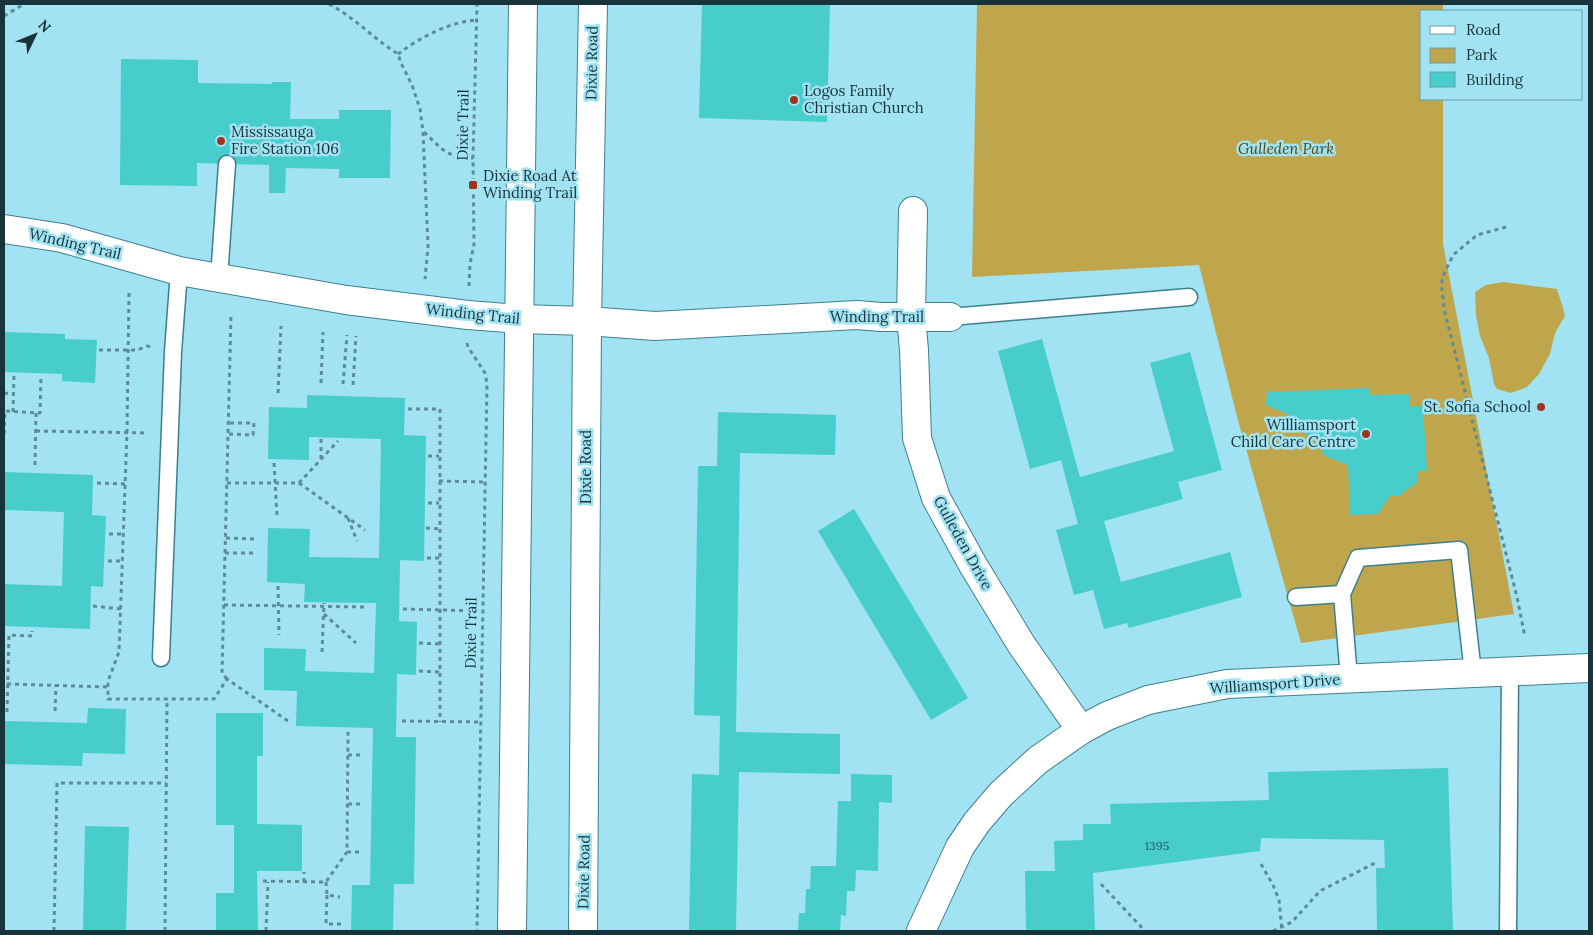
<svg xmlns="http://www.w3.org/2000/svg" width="1593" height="935" font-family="Lora,serif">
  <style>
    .green { fill: #bfa64d }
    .building { fill: #47cdcc }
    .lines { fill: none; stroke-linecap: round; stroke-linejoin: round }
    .lane-casing { stroke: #3e7f8d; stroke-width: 19 }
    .street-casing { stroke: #3e7f8d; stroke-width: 30 }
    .secondary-casing { stroke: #3e7f8d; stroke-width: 30 }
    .path { stroke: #5d8c96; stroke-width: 3; stroke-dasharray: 4 4; stroke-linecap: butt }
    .lane { stroke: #fff; stroke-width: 16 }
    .street { stroke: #fff; stroke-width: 28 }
    .secondary { stroke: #fff; stroke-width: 28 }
    .poi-dot { fill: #9d351d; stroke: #a1e3f2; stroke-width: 2 }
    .labels { text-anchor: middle; stroke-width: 5; stroke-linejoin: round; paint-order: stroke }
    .number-label { font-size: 12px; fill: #245a5e }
    .street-label { font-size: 15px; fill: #183339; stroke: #a1e3f2 }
    .poi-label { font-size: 15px; fill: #183339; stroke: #a1e3f2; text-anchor: start }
    .park-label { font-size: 15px; font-style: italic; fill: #524513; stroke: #a1e3f2 }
  </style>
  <rect width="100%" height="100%" fill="#a1e3f2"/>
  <g class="green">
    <path d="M 977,4 L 1443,4 L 1443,11 L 1422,11 L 1422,99 L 1443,99 L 1443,244 L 1514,614 L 1301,643 L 1237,417 L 1199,265 L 972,277 Z"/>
    <path d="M 1503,282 L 1557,289 L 1563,308 L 1565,316 L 1555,333 L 1550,354 L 1539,374 L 1527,387 L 1511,393 L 1497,389 L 1494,384 L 1489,358 L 1480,336 L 1476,315 L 1475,292 L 1486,285 Z"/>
  </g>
  <g class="building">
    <path d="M 702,4 L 830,4 L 827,122 L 699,118 Z"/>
    <path d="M 121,59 L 198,60 L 198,83 L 272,84 L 272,82 L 291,82 L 290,119 L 339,119 L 339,110 L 391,110 L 390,178 L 339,178 L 339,169 L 286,168 L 285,193 L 269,193 L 269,165 L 197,163 L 197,186 L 120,185 Z"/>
    <path d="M 4,332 L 65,334 L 65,339 L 97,340 L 95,383 L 62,381 L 62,374 L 4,372 Z"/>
    <path d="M 1042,339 L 1080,477 L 1174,451 L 1150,363 L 1190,352 L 1222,470 L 1178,482 L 1183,499 L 1104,521 L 1121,582 L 1230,552 L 1242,597 L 1129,628 L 1127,623 L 1104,629 L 1093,590 L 1074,595 L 1056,530 L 1078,524 L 1061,460 L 1030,469 L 998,351 Z"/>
    <path d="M 1370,388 L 1370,395 L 1409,394 L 1409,406 L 1423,406 L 1427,471 L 1417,471 L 1418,482 L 1402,493 L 1402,496 L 1390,496 L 1378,514 L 1350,515 L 1348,465 L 1323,455 L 1321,443 L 1292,426 L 1292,416 L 1266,405 L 1267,392 Z"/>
    <path d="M 307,395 L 405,398 L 404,435 L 426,436 L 424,561 L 400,560 L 399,621 L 417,622 L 416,675 L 397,674 L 396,737 L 416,737 L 414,884 L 394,884 L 393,931 L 351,931 L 352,885 L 370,885 L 373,728 L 296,726 L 297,691 L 264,690 L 264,648 L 306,649 L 305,671 L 374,673 L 376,603 L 304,602 L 305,584 L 267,582 L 268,528 L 310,529 L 309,557 L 379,558 L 381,439 L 309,437 L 309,460 L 268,459 L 269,407 L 307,408 Z"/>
    <path d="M 718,412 L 836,415 L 835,455 L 740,453 L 736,732 L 840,734 L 840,774 L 739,772 L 736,931 L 689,931 L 692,774 L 719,775 L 720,716 L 694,715 L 698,466 L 717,466 Z"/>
    <path d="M 4,472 L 93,475 L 92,515 L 106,516 L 103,587 L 91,586 L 90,629 L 4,626 L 4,584 L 62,586 L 64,512 L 4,510 Z"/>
    <path d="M 854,509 L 968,698 L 931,720 L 818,531 Z"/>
    <path d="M 88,708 L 126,709 L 125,754 L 83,753 L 82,766 L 4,764 L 4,721 L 87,723 Z"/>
    <path d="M 216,713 L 263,713 L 263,756 L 257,756 L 257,824 L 302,825 L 302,871 L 257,871 L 258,931 L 216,931 L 216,893 L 234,893 L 234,825 L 216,825 Z"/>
    <path d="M 1448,768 L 1453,931 L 1377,931 L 1376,868 L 1385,868 L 1384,840 L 1261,838 L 1260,851 L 1093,873 L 1095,931 L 1026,931 L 1025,871 L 1055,871 L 1054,841 L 1083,840 L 1083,824 L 1111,824 L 1110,804 L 1269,800 L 1268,772 Z"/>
    <path d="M 851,774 L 892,775 L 892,803 L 879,802 L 878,871 L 856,870 L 855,891 L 847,891 L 846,916 L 841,915 L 840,931 L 798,931 L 799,913 L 805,913 L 806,889 L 810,889 L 811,866 L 836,866 L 838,801 L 851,801 Z"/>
    <path d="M 85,826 L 129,827 L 126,931 L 83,931 Z"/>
  </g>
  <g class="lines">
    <defs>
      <g id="lane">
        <path d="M 219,278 L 227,164"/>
        <path d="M 950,317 L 1189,297"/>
        <path d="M 1296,597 L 1342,594"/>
        <path d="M 161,658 L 173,352 L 179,271"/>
        <path d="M 1349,678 L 1342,594 L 1358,558 L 1459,550 L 1473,673"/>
        <path d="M 1508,931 L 1510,671"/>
      </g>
      <g id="street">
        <path d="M 913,211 L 911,317 L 914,350 L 917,438 L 936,498 L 973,565 L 1021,644 L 1081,730"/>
        <path d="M 4,229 L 62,238 L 179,271 L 346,300 L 468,315 L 520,319 L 587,321 L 655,326 L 857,315 L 881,317 L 950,317"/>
        <path d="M 921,931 L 960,847 L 977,822 L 1001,794 L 1038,760 L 1081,730 L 1107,716 L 1148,700 L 1227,684 L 1589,668"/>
      </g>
      <g id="secondary">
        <path d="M 512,931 L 523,4"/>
        <path d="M 583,931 L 587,321 L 593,4"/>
      </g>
    </defs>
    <use href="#lane" class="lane-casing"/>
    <use href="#street" class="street-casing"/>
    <use href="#secondary" class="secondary-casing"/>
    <g class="path">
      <path d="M 329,4 C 354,17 374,39 398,54 L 401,63 L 412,85 L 420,109 L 423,132 L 428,246 L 425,279"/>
      <path d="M 4,16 L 24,4"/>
      <path d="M 398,54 C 419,38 449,22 476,20"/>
      <path d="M 424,132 C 442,149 447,158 473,158"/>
      <path d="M 1506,227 L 1477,235 L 1453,255 L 1442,278 L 1442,290 L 1445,313 L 1517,597 L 1525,637"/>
      <path d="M 469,286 L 470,264 L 474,244 L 473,158 L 477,4"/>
      <path d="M 129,293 L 127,432 L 119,652 L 108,681 L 108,699 L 214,699 L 227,679 L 288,721"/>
      <path d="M 467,343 L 468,347 L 485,373 L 487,384 L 477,931"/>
      <path d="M 99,350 L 137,350 L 148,346 L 150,347"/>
      <path d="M 321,383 L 323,332"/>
      <path d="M 343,384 L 347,335"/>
      <path d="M 353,385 L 356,336"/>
      <path d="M 4,393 L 13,394"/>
      <path d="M 278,393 L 281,326"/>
      <path d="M 408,409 L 440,409 L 440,722"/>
      <path d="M 13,412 L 14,375"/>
      <path d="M 36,431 L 148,433"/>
      <path d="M 4,434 L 5,411 L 40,413 L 41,376"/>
      <path d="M 229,434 L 253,435 L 254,423 L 229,423"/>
      <path d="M 428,456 L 439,456"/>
      <path d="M 321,459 L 321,439"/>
      <path d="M 274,463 L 277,516"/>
      <path d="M 35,465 L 36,413"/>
      <path d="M 439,481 L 486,482"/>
      <path d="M 97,483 L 125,484"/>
      <path d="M 227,483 L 299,483 L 338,441"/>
      <path d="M 299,483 L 365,530"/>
      <path d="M 428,503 L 439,503"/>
      <path d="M 348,518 L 357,541"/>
      <path d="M 426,528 L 440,529"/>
      <path d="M 109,534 L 123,534"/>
      <path d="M 226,538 L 255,539"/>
      <path d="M 225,553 L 255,553"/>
      <path d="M 427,558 L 439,558"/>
      <path d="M 108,561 L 122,561"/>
      <path d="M 278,586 L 279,635"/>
      <path d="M 224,605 L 365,607"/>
      <path d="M 93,606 L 121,609"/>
      <path d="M 403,609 L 482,611"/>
      <path d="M 324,614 L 356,643"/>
      <path d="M 419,643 L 440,644"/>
      <path d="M 322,652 L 324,603"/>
      <path d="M 419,671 L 440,672"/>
      <path d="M 227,679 L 222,673 L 231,315"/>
      <path d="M 7,684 L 108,687"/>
      <path d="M 55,711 L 56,685"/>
      <path d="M 7,712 L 9,635 L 32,636 L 32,631"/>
      <path d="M 402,721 L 481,722"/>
      <path d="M 348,755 L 364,755"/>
      <path d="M 348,804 L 364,804"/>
      <path d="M 347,852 L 361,852"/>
      <path d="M 1261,864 L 1273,885 L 1279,900 L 1282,931"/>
      <path d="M 263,881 L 326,882 L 347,852 L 348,732"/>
      <path d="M 304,882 L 304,872"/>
      <path d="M 326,882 L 327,895 L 340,897"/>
      <path d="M 1101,884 L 1145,931"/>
      <path d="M 327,895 L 326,924 L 342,924"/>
      <path d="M 54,931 L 57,783 L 166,783"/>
      <path d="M 165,931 L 167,699"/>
      <path d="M 266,931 L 268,882"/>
      <path d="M 1273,931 L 1292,922 L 1320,891 L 1377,862"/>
    </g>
    <use href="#lane" class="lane"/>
    <use href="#street" class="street"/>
    <use href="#secondary" class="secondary"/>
  </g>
  <g class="poi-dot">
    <circle cx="794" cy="100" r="5"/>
    <circle cx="221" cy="141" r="5"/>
    <rect x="468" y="180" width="10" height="10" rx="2.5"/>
    <circle cx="1541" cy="407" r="5"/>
    <circle cx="1366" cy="434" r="5"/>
  </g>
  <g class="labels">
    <g class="number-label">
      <text x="1157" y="850">1395</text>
    </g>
    <g class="street-label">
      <text transform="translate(592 63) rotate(-89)" y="5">Dixie Road</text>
      <text transform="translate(463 125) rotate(-89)" y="5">Dixie Trail</text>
      <text transform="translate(75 244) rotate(13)" y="5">Winding Trail</text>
      <text transform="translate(473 314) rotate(6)" y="5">Winding Trail</text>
      <text x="877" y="322">Winding Trail</text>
      <text transform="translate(586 467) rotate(-90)" y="5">Dixie Road</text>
      <text transform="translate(963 543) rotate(61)" y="5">Gulleden Drive</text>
      <text transform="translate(471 633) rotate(-89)" y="5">Dixie Trail</text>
      <text transform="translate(1275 684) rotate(-4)" y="5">Williamsport Drive</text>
      <text transform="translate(584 872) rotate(-89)" y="5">Dixie Road</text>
    </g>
    <g class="poi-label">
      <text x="804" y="96">Logos Family<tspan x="804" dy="17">Christian Church</tspan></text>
      <text x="231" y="137">Mississauga<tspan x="231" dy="17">Fire Station 106</tspan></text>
      <text x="483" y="181">Dixie Road At<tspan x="483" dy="17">Winding Trail</tspan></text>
      <text x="1531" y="412" text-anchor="end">St. Sofia School</text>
      <text x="1356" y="430" text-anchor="end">Williamsport<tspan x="1356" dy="17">Child Care Centre</tspan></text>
    </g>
    <g class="park-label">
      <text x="1286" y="154">Gulleden Park</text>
    </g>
  </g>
  <rect width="1593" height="935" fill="none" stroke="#183339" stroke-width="10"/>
  <rect x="1420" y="10" width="162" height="90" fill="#a1e3f2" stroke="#6a9da8"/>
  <rect x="1430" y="26" width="25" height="8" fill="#ffffff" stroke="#6a9da8"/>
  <text x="1466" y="35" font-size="15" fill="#183339">Road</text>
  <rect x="1430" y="48" width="25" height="15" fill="#bfa64d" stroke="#6a9da8"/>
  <text x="1466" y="60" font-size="15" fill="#183339">Park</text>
  <rect x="1430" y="72" width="25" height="15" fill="#47cdcc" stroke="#6a9da8"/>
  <text x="1466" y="85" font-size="15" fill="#183339">Building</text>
  <g transform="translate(35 35) rotate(47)" stroke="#a1e3f2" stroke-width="4" paint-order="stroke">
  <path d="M0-4L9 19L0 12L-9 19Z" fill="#183339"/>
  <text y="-8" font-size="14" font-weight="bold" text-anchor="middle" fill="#183339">N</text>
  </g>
</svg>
